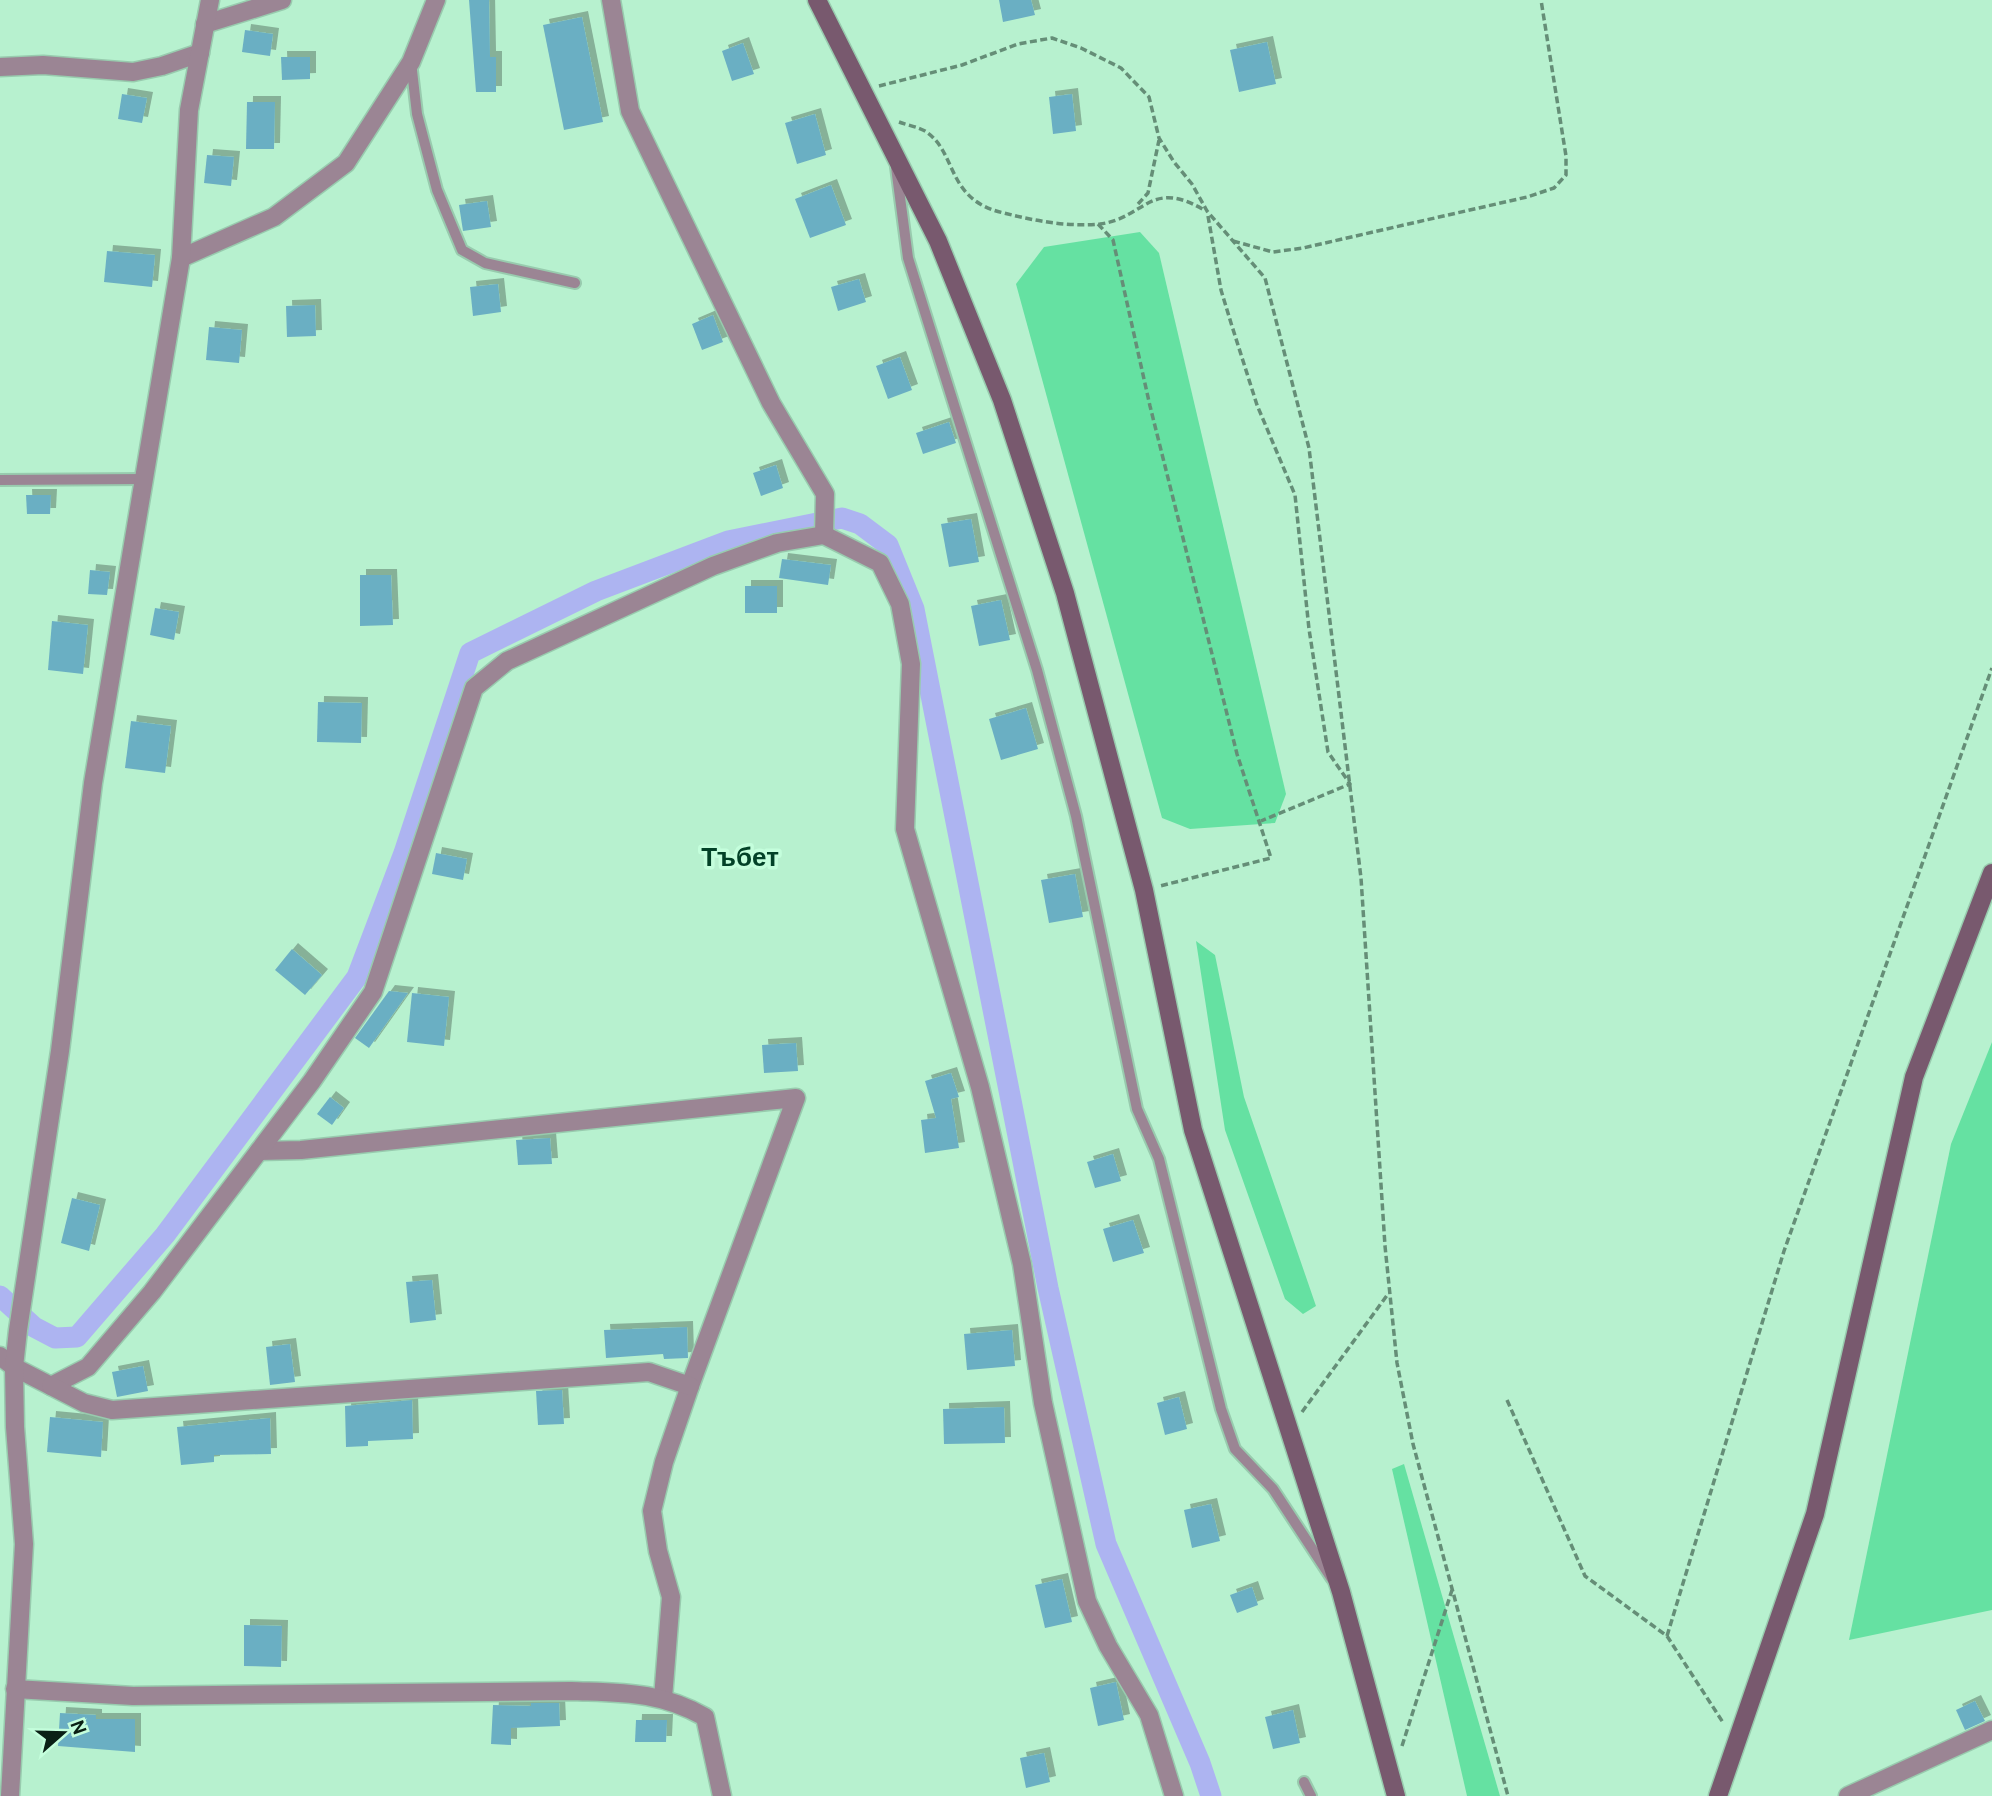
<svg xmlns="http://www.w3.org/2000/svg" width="1992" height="1796" font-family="Cabin,sans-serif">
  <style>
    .green { fill: #65e1a2 }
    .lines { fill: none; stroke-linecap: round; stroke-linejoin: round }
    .canal { stroke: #adb4f1; stroke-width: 21 }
    .building { fill: #6bafc3; filter: url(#shadow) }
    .lane-casing { stroke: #98cbae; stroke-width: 14 }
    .street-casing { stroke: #98cbae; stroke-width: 21 }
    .secondary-casing { stroke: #98cbae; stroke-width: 21 }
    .path { stroke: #658e77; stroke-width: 3.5; stroke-dasharray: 7 3.5; stroke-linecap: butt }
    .lane { stroke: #9b8594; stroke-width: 10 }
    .street { stroke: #9b8594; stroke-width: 18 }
    .secondary { stroke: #78596e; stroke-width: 18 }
    .labels { text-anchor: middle; stroke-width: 7; stroke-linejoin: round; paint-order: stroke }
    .quarter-label { font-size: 26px; font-weight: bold; fill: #024127; stroke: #c4fedc }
  </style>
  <defs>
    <filter id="shadow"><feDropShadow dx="6" dy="-6" stdDeviation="0" flood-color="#0004"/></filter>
  </defs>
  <rect width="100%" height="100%" fill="#b7f1cf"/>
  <g class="green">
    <path d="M 1140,232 L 1159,253 L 1286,794 L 1275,823 L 1190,829 L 1162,818 L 1016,284 L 1044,247 Z"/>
    <path d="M 1196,941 L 1215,955 L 1244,1097 L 1316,1306 L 1303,1314 L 1285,1299 L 1225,1130 Z"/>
    <path d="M 1992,1042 L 1992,1610 L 1849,1640 L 1951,1144 Z"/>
    <path d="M 1404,1464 L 1500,1796 L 1467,1796 L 1392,1469 Z"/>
  </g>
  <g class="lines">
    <path class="canal" d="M 0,1296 L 34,1327 L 55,1338 L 77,1337 L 165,1235 L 357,977 L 404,853 L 470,653 L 596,591 L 728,541 L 842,518 L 860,524 L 888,545 L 914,609 L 1048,1288 L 1106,1544 L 1200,1763 L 1211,1796"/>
  </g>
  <g class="building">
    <path d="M 469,0 L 489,0 L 490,57 L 496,57 L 496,92 L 476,92 Z"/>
    <path d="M 999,0 L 1031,0 L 1035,15 L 1003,22 Z"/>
    <path d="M 582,17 L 603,122 L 564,130 L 543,25 Z"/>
    <path d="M 245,30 L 273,34 L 270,56 L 242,52 Z"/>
    <path d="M 1267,42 L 1276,84 L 1239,92 L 1230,50 Z"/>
    <path d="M 743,43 L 754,74 L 732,81 L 722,51 Z"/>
    <path d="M 281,57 L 310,57 L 310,79 L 282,80 Z"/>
    <path d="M 122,94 L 147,98 L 142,123 L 118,119 Z"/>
    <path d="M 1072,94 L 1076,131 L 1053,134 L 1049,97 Z"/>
    <path d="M 247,102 L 275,102 L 274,149 L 246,149 Z"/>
    <path d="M 815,114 L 826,155 L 797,164 L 785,123 Z"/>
    <path d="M 207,155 L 234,157 L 231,186 L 204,183 Z"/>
    <path d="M 831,185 L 846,225 L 810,238 L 795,199 Z"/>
    <path d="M 487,201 L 491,227 L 463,231 L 459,205 Z"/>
    <path d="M 107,251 L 155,255 L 152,287 L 104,282 Z"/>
    <path d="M 859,279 L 866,302 L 838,311 L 831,287 Z"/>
    <path d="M 498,284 L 501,312 L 473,316 L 470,287 Z"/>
    <path d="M 315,305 L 316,336 L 287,337 L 286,306 Z"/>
    <path d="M 713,315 L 723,342 L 702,350 L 692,324 Z"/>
    <path d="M 209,327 L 242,330 L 239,363 L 206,360 Z"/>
    <path d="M 900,357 L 912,390 L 888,399 L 876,366 Z"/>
    <path d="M 949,422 L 956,443 L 923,454 L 916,433 Z"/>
    <path d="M 776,465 L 783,488 L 761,496 L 753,473 Z"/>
    <path d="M 26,495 L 51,495 L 50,514 L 27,514 Z"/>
    <path d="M 971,519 L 979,562 L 949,567 L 941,524 Z"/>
    <path d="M 782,559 L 831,565 L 828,585 L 779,578 Z"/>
    <path d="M 90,570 L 110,572 L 107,595 L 88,594 Z"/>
    <path d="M 360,575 L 391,575 L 393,625 L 360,626 Z"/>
    <rect x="745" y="586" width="32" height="27"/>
    <path d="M 1001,600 L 1010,640 L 979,646 L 971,606 Z"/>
    <path d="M 155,608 L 179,612 L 174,640 L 150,635 Z"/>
    <path d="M 52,621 L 88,625 L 83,674 L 48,670 Z"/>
    <path d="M 318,702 L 362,703 L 361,743 L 317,742 Z"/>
    <path d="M 1026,708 L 1038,749 L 1001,760 L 989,719 Z"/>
    <path d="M 131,721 L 171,726 L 165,773 L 125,768 Z"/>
    <path d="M 436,853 L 467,859 L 463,880 L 432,874 Z"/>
    <path d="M 1075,874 L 1083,917 L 1049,923 L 1041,880 Z"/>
    <path d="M 292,949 L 322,975 L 305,995 L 275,970 Z"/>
    <path d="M 389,991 L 408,993 L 369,1048 L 355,1038 Z"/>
    <path d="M 412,993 L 449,997 L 444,1046 L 407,1042 Z"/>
    <path d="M 796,1043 L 798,1071 L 764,1073 L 762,1045 Z"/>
    <path d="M 951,1073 L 959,1097 L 951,1099 L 959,1148 L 925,1153 L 921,1120 L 936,1118 L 925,1081 Z"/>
    <path d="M 330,1097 L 344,1108 L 332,1125 L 317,1114 Z"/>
    <path d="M 550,1138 L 552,1164 L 518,1165 L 516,1140 Z"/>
    <path d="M 1113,1154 L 1121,1181 L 1095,1188 L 1087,1162 Z"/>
    <path d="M 72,1198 L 100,1205 L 89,1251 L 61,1243 Z"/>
    <path d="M 1133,1220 L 1144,1253 L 1113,1262 L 1103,1229 Z"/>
    <path d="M 432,1280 L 436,1320 L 410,1323 L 406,1282 Z"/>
    <path d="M 687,1327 L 688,1358 L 664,1359 L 663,1354 L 606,1358 L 604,1330 Z"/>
    <path d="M 1012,1330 L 1015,1366 L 967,1370 L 964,1334 Z"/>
    <path d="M 290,1344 L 295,1382 L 270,1385 L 266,1347 Z"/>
    <path d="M 143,1366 L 148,1391 L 117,1397 L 112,1372 Z"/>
    <path d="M 562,1390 L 564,1424 L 538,1425 L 536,1391 Z"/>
    <path d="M 1179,1397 L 1187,1429 L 1165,1435 L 1157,1403 Z"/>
    <path d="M 412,1400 L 413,1439 L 368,1441 L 368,1446 L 346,1447 L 345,1406 Z"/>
    <path d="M 1004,1407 L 1005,1443 L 944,1444 L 943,1409 Z"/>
    <path d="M 50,1417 L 103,1422 L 101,1457 L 47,1452 Z"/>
    <path d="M 270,1418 L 271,1454 L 214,1455 L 214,1462 L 181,1465 L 177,1427 Z"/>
    <path d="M 1211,1504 L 1220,1541 L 1192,1548 L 1184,1510 Z"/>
    <path d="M 1062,1579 L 1072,1622 L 1045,1628 L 1035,1585 Z"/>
    <path d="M 1252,1587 L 1258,1605 L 1237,1613 L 1230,1595 Z"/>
    <path d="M 244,1625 L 282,1626 L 281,1667 L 244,1666 Z"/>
    <path d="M 1116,1682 L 1124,1720 L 1098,1726 L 1090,1688 Z"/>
    <path d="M 1975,1701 L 1985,1721 L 1965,1730 L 1956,1710 Z"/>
    <path d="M 531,1703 L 559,1703 L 560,1726 L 511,1728 L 511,1745 L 491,1744 L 493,1705 L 531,1706 Z"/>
    <path d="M 1293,1710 L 1300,1743 L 1273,1749 L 1265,1717 Z"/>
    <path d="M 60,1713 L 96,1715 L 96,1719 L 135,1719 L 135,1752 L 58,1746 Z"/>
    <path d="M 636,1720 L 667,1720 L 666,1742 L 635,1742 Z"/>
    <path d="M 1044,1753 L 1050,1782 L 1026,1788 L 1020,1758 Z"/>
  </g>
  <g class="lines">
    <defs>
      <g id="lane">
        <path d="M 411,62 L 417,114 L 437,190 L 462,250 L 485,263 L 575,283"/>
        <path d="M 896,167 L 908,258 L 1037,670 L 1076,816 L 1137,1109 L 1159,1159 L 1221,1409 L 1235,1449 L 1273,1489 L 1332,1579"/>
        <path d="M 0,480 L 144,479"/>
        <path d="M 1304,1782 L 1311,1796"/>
      </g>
      <g id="street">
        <path d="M 205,24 L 282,0"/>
        <path d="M 0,67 L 43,65 L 133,72 L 162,66 L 200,53"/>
        <path d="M 181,258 L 274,217 L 346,163 L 411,62 L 436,0"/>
        <path d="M 824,535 L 880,563 L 900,604 L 911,664 L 905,829 L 980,1087 L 1022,1264 L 1043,1403 L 1087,1601 L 1108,1646 L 1149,1715 L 1174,1796"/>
        <path d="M 259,1151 L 301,1150 L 796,1098 L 690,1386 L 664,1462 L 652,1511 L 658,1551 L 671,1597 L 663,1698"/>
        <path d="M 0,1356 L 14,1367 L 51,1386 L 88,1367 L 152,1292 L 312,1081 L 373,992 L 474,688 L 507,661 L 713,566 L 777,543 L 824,535 L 825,494 L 771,403 L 630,111 L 611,0"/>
        <path d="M 51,1386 L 84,1403 L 112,1410 L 649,1372 L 690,1386"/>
        <path d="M 15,1689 L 133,1696 L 571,1691 C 622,1693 659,1691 705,1717 L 722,1796"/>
        <path d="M 10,1796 L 24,1544 L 15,1427 L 14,1367 L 18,1330 L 60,1051 L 93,783 L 181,258 L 189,110 L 210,0"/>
        <path d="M 1848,1796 L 1992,1730"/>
      </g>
      <g id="secondary">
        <path d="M 817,0 L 938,241 L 1002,400 L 1065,593 L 1144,890 L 1193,1130 L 1341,1592 L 1396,1796"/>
        <path d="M 1718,1796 L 1815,1514 L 1914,1077 L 1992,873"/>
      </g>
    </defs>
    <use href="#lane" class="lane-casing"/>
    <use href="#street" class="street-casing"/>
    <use href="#secondary" class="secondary-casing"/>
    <g class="path">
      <path d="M 879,86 L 962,65 L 1018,44 L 1052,38 L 1081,48 L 1121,68 L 1149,97 L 1159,138 L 1174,162 L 1192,184 L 1207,211 L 1265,278 L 1309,448 L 1361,878 L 1385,1246 L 1397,1363 L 1413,1444 L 1508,1796"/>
      <path d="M 899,122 C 907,125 918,127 925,131 C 958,152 945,200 1004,213 C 1035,221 1068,227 1100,224 C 1145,218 1150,178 1204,210"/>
      <path d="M 1138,204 L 1148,193 L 1159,140"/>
      <path d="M 1208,216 L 1221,290 L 1231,323 L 1257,405 L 1295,495 L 1309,629 L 1328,752 L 1350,784 L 1261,821"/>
      <path d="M 1098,224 L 1113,240 L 1150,406 L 1237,754 L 1271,858 L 1160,886"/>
      <path d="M 1233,241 L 1273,252 L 1303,248 L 1527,197 L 1554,188 L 1566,175 L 1566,156 L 1541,0"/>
      <path d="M 1507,1400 L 1585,1576 L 1667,1636 L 1724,1724"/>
      <path d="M 1302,1412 L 1388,1294"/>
      <path d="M 1667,1636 L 1784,1251 L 1992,668"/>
      <path d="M 1402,1746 L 1452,1590"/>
    </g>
    <use href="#lane" class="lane"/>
    <use href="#street" class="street"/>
    <use href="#secondary" class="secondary"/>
  </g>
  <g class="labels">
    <g class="quarter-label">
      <text x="740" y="866">Тъбет</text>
    </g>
  </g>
  <g transform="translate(63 1733) rotate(70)" stroke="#c4fedc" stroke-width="5" paint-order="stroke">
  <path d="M0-5L12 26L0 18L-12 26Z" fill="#0a2015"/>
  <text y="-10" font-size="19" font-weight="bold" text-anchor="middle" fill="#0a2015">N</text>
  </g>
</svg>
